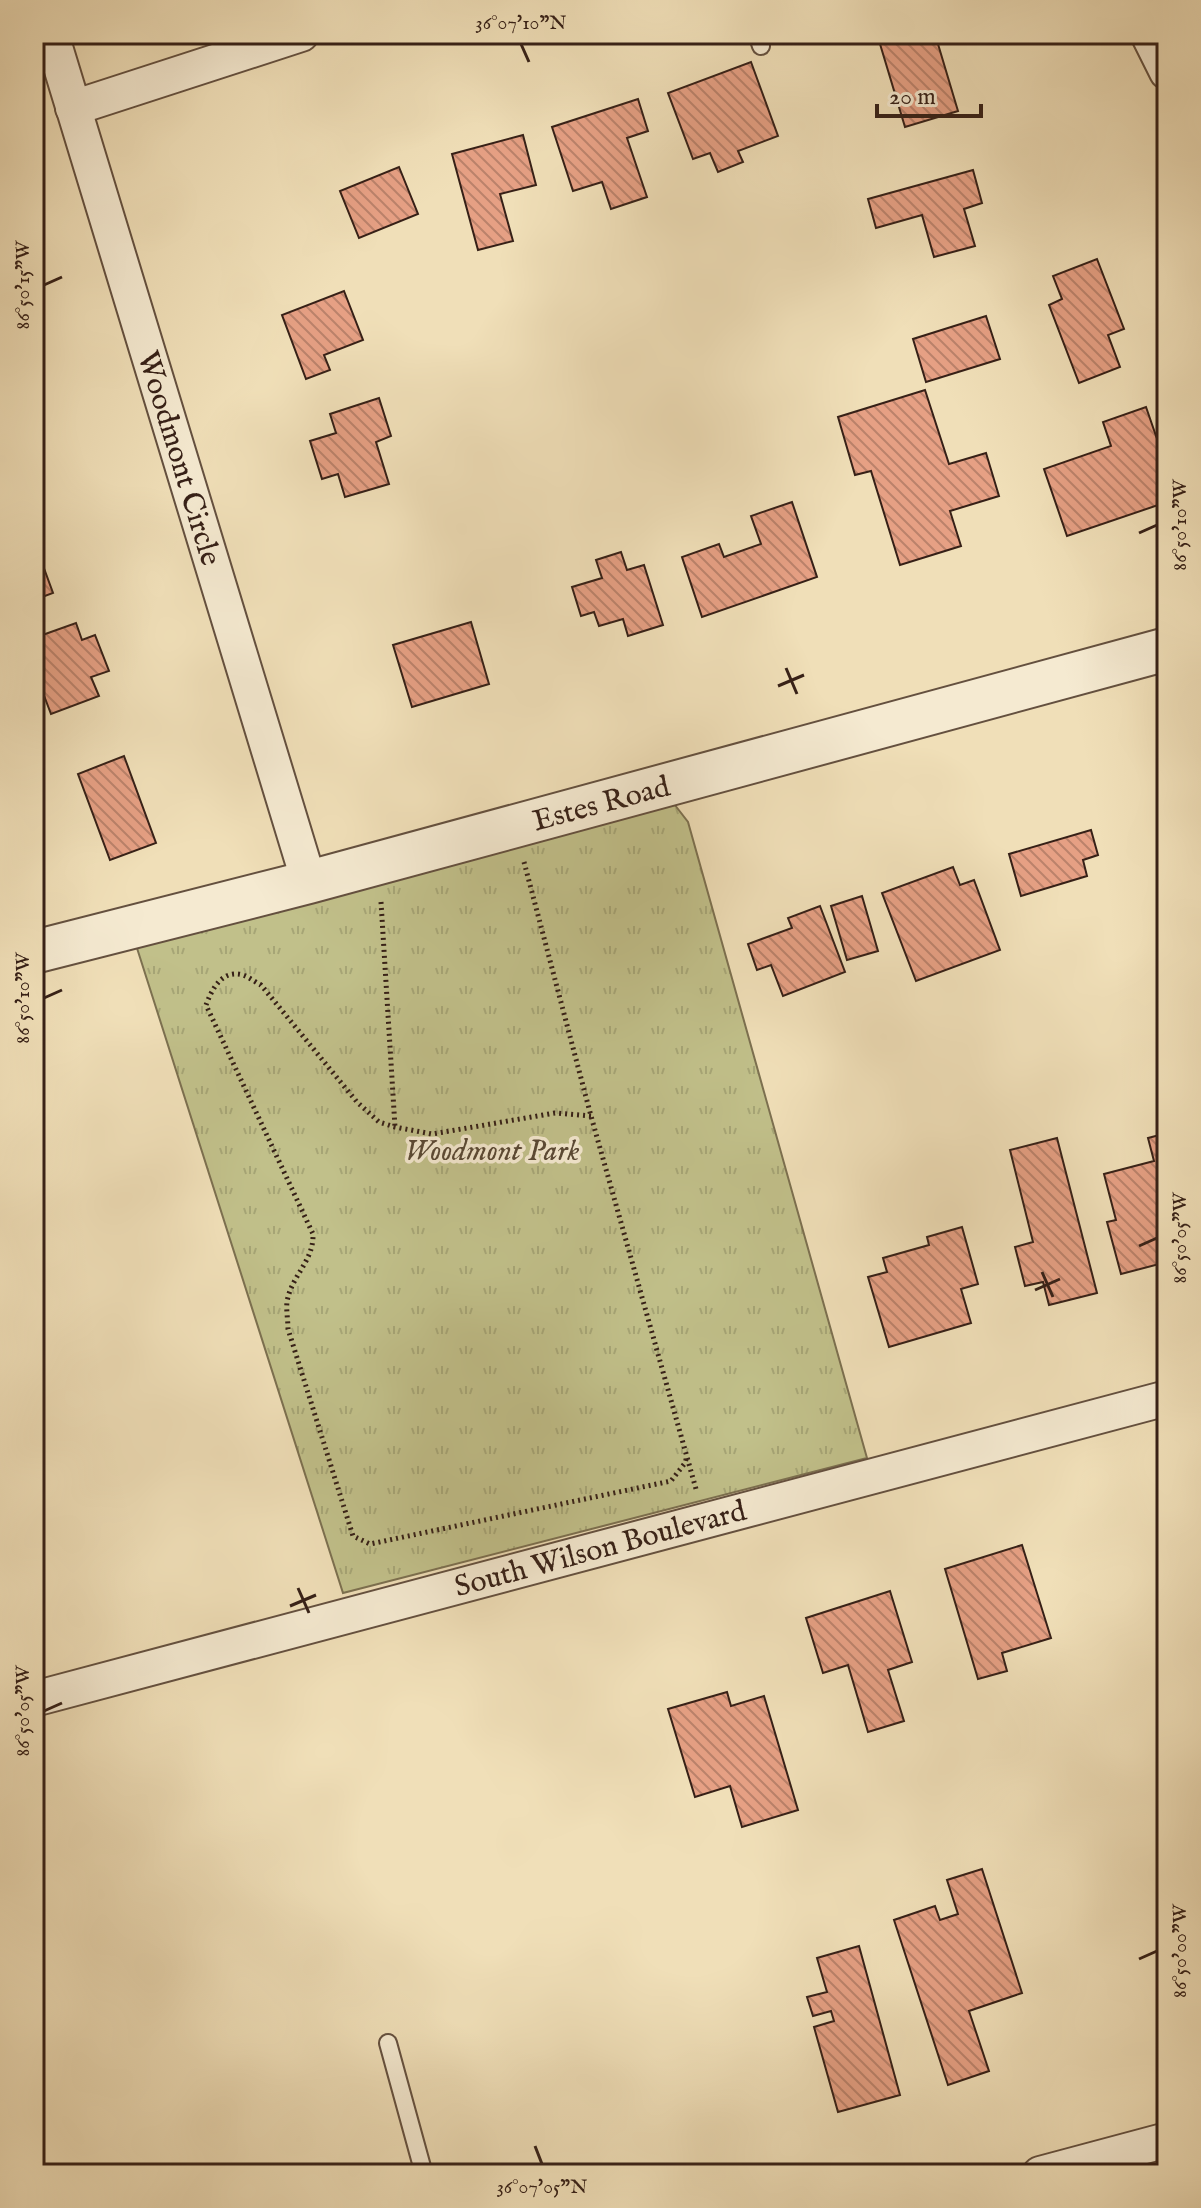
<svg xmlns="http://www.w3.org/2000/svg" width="1201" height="2208" font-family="'IM FELL English',serif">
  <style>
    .park { fill: url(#park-tufts); stroke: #7c7050; stroke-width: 2 }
    .building { fill: url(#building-back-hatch); stroke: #362017; stroke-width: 2 }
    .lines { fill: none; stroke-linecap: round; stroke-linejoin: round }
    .service-casing { stroke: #64503f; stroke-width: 20 }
    .minor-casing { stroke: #64503f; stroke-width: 38 }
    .tertiary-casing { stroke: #64503f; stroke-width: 46 }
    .path { stroke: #362017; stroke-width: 5; stroke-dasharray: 2 4; stroke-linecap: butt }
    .service { stroke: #f5ead1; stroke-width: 16 }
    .minor { stroke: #f5ead1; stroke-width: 34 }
    .tertiary { stroke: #f5ead1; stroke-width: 42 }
    .ticks { fill: none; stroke: #362017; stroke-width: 3 }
    .labels { text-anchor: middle; stroke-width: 7; stroke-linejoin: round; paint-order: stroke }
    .street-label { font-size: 30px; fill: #362017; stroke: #f5ead1 }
    .park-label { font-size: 30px; font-style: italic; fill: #594834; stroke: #f5ead1 }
    .neatline { fill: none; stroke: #362017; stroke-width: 3 }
    .ticks-label { font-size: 20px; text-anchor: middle; fill: #362017 }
  </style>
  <defs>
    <pattern id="park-tufts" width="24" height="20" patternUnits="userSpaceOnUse" patternTransform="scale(2)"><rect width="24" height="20" fill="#c1c08a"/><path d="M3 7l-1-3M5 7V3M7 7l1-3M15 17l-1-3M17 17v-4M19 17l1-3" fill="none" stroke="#a6a576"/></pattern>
    <pattern id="building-back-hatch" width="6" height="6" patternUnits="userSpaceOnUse" patternTransform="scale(2)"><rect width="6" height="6" fill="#e6a084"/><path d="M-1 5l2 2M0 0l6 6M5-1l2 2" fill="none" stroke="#bb826b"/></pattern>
  </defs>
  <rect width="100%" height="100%" fill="#f0dfb8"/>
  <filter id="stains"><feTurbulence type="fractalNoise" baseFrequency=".0025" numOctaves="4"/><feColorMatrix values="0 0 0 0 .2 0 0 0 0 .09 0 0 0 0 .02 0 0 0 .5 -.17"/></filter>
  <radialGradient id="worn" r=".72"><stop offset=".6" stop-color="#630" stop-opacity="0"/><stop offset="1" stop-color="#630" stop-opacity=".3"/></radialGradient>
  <path class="park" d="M 671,800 L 688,822 L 867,1458 L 343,1593 L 136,945 Z"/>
  <g class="building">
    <path d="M 877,34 L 935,34 L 958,111 L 905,127 Z"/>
    <path d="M 751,62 L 778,136 L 738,151 L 743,162 L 718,172 L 710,153 L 693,159 L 668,93 Z"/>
    <path d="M 638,99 L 648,131 L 627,138 L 647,197 L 611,209 L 602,182 L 573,191 L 552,127 Z"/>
    <path d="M 523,135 L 536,185 L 500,194 L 513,241 L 478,250 L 452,154 Z"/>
    <path d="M 399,167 L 418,214 L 359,238 L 340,191 Z"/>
    <path d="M 973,170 L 982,203 L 964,209 L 975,246 L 934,257 L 922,215 L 876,228 L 868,199 Z"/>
    <path d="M 1097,259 L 1124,329 L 1108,335 L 1120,367 L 1079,383 L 1049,305 L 1062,299 L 1053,276 Z"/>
    <path d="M 344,291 L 363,340 L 324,355 L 330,370 L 306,379 L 282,315 Z"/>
    <path d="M 986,316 L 1000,359 L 926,382 L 913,339 Z"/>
    <path d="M 925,390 L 949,464 L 986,453 L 999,496 L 950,511 L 961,546 L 900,565 L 871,471 L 855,475 L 838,417 Z"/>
    <path d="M 379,398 L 391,436 L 376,442 L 389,484 L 345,497 L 338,474 L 322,479 L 310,441 L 336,433 L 330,414 Z"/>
    <path d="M 1146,407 L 1164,459 L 1167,458 L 1167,502 L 1067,536 L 1044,469 L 1111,446 L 1103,422 Z"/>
    <path d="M 792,502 L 817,577 L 702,617 L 682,557 L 719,544 L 724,557 L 761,544 L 751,516 Z"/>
    <path d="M 34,541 L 53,593 L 34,600 Z"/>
    <path d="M 621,552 L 627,570 L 644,565 L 663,625 L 628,636 L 623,619 L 599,626 L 594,612 L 581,616 L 572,587 L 602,578 L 596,560 Z"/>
    <path d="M 471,622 L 489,684 L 412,707 L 393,645 Z"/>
    <path d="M 76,623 L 82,640 L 95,635 L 109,671 L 91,677 L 99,696 L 51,714 L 43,693 L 34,696 L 34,638 Z"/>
    <path d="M 124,756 L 156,843 L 110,860 L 78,774 Z"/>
    <path d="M 1091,830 L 1098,855 L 1083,860 L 1087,876 L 1021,896 L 1009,854 Z"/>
    <path d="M 953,867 L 960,885 L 974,880 L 1000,950 L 916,981 L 882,893 Z"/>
    <path d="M 862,896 L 878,951 L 847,960 L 831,906 Z"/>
    <path d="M 820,906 L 845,972 L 783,996 L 771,965 L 757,970 L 748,944 L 792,928 L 788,918 Z"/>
    <path d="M 1167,1133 L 1167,1262 L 1121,1274 L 1107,1222 L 1116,1220 L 1104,1174 L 1154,1161 L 1148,1138 Z"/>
    <path d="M 1057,1138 L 1097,1293 L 1049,1305 L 1043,1282 L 1025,1286 L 1015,1247 L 1033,1242 L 1010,1150 Z"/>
    <path d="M 962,1227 L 978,1284 L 961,1289 L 971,1323 L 889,1347 L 868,1277 L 887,1272 L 883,1258 L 929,1245 L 927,1237 Z"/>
    <path d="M 1022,1545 L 1051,1638 L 1002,1653 L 1007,1671 L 978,1679 L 945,1569 Z"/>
    <path d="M 890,1591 L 912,1662 L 888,1670 L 904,1721 L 868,1732 L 848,1665 L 823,1673 L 806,1618 Z"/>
    <path d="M 727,1692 L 731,1706 L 764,1696 L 798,1810 L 742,1827 L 730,1786 L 695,1797 L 668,1709 Z"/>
    <path d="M 982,1869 L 1022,1993 L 969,2011 L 989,2071 L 948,2085 L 894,1920 L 935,1906 L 940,1920 L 958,1914 L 947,1880 Z"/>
    <path d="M 859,1946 L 900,2095 L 838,2112 L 814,2027 L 834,2021 L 831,2011 L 813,2016 L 807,1997 L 827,1992 L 817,1958 Z"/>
  </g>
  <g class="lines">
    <defs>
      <g id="service">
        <path d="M 757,34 L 761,46"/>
        <path d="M 388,2043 L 424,2174"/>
      </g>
      <g id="minor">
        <path d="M 51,34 L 309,882"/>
        <path d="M 1148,34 L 1167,72"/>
        <path d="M 73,108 L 301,34"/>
        <path d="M 34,1699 L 1167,1398"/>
        <path d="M 1040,2174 L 1167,2140"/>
      </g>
      <path id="tertiary" d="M 34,952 L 309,882 L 1167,649"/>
    </defs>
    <use href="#service" class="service-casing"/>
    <use href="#minor" class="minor-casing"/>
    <use href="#tertiary" class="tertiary-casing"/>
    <g class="path">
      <path d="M 524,862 L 591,1116 L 696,1489"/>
      <path d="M 381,902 L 395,1127"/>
      <path d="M 591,1116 L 555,1113 L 432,1134 L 395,1127 L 379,1122 L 357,1102 L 261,985 C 255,982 249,977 243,975 C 222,969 212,989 206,1005 L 313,1234 C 314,1261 291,1276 287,1302 C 286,1310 288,1320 288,1329 L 353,1536 L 370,1544 L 671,1481 L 685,1463 L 687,1456"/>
    </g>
    <use href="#service" class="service"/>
    <use href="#minor" class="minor"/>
    <use href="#tertiary" class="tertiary"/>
  </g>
  <path class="ticks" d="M 521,44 L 529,62M 44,285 L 62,277M 1139,533 L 1157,525M 786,668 L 797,694M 778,686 L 804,675M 44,998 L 62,990M 1139,1246 L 1157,1238M 1042,1272 L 1053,1297M 1035,1290 L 1060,1279M 298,1588 L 309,1613M 290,1606 L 316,1595M 44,1711 L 62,1703M 1139,1959 L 1157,1951M 535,2146 L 542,2164"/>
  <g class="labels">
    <g class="street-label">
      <text transform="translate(180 458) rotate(73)" y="10">Woodmont Circle</text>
      <text transform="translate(601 803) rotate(-15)" y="10">Estes Road</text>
      <text transform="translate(600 1548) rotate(-15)" y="10">South Wilson Boulevard</text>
    </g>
    <g class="park-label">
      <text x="492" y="1160">Woodmont Park</text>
    </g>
  </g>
  <rect width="1201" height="2208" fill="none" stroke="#f0dfb8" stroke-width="88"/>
  <path d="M877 104v12h104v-12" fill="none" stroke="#362017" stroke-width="4"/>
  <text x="889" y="104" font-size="24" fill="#362017" stroke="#f5ead1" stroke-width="6" paint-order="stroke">20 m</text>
  <rect x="44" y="44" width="1113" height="2120" class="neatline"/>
  <g class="ticks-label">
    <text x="521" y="29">36°07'10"N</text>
    <text transform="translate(22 285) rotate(-90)" y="7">86°50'15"W</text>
    <text transform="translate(1179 525) rotate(-90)" y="7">86°50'10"W</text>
    <text transform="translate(22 998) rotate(-90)" y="7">86°50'10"W</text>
    <text transform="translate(1179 1238) rotate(-90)" y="7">86°50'05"W</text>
    <text transform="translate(22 1711) rotate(-90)" y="7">86°50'05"W</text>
    <text transform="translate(1179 1951) rotate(-90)" y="7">86°50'00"W</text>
    <text x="542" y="2193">36°07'05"N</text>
  </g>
  <rect width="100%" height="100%" filter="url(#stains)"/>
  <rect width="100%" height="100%" fill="url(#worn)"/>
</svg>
